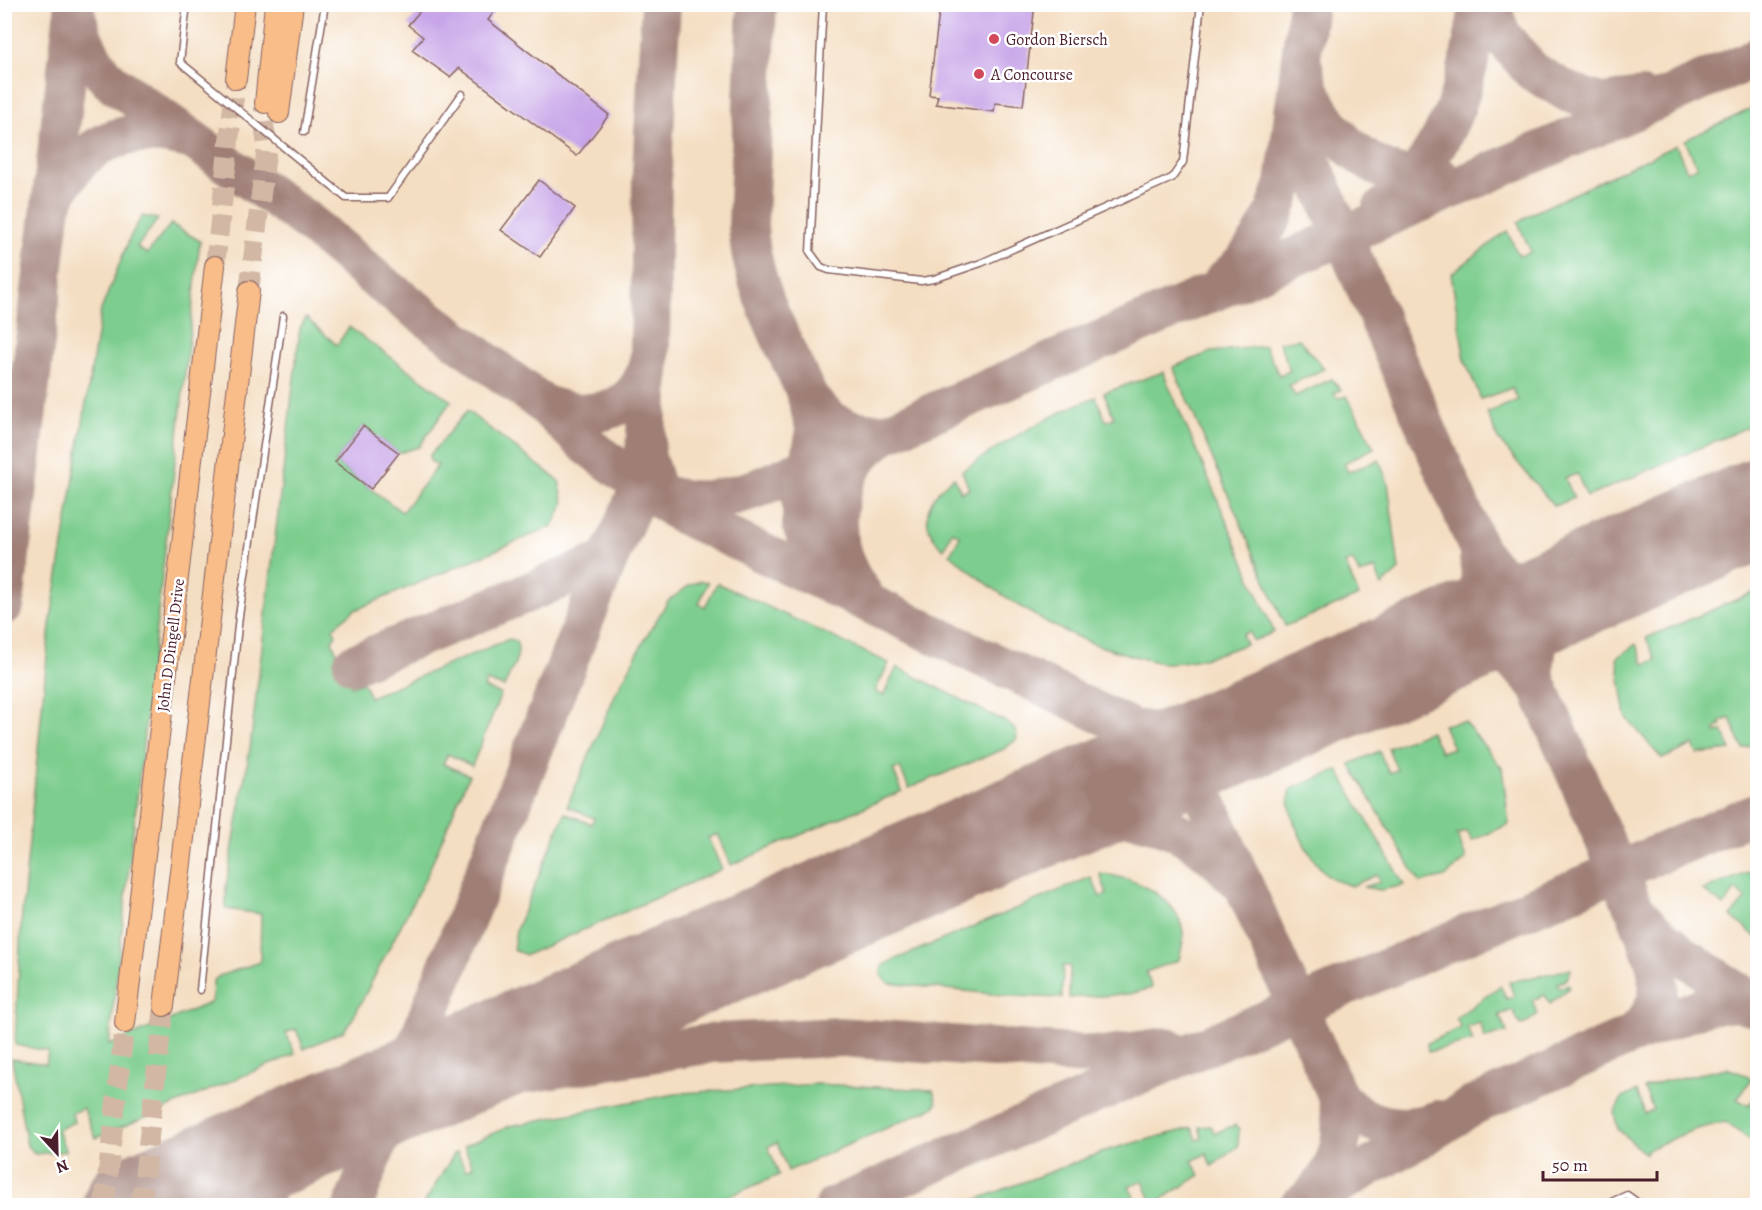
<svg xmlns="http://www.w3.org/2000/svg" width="1762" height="1210" font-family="Alegreya,serif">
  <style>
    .green { fill: #7dcd8e; stroke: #64765c; stroke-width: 1.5 }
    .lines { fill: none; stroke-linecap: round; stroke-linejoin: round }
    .taxiway { stroke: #9f7e76; stroke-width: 40 }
    .runway { stroke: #9f7e76; stroke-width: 102 }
    .building { fill: #c7a5e8 }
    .trunk-tunnel { stroke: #d2b8a4; stroke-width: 20; stroke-dasharray: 20 10; stroke-linecap: butt }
    .service-casing { stroke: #866260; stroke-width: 9 }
    .trunk-casing { stroke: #866260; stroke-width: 22 }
    .service { stroke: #fff; stroke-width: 6 }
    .trunk { stroke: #f8bd89; stroke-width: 20 }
    .poi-dot { fill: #d1495b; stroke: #fff; stroke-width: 2 }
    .labels { text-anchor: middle; stroke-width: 5; stroke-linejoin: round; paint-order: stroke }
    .poi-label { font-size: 16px; fill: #4a1f2b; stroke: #fff; text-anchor: start }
    .street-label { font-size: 16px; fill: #4a1f2b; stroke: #fff }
  </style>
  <rect width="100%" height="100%" fill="#fff"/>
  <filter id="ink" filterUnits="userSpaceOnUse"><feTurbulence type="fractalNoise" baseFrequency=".0167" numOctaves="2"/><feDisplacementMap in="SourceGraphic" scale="12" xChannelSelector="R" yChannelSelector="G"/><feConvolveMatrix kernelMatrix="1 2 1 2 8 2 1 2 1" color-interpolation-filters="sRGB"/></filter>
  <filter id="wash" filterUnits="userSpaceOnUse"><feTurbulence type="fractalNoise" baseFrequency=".008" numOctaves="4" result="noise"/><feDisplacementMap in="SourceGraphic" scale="24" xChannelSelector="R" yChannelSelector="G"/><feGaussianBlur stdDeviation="1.35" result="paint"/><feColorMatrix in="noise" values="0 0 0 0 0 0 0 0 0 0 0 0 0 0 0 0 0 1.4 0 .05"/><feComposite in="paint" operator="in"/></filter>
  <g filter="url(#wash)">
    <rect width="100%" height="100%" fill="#f4dec2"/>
    <g class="green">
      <path d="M 1757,106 L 1757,423 L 1587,497 L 1577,474 L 1565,478 L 1574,498 L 1554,506 L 1498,439 L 1487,413 L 1518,400 L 1512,388 L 1481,399 L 1465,361 L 1451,274 L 1507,231 L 1519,256 L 1531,252 L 1518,223 L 1531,214 L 1676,145 L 1687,171 L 1697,167 L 1685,140 Z"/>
      <path d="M 142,216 L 158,219 L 137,247 L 147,254 L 171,224 L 200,241 L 109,1045 L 212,1002 L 213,981 L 219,976 L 260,962 L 261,914 L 226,909 L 226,886 L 250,748 L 300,328 L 306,318 L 337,345 L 349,327 L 451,401 L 419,447 L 399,453 L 363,426 L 335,462 L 402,512 L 438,465 L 430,461 L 430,455 L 467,411 L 559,481 L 564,503 L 553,526 L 355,610 L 333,628 L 336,635 L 332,641 L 351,686 L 363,682 L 370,697 L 509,639 L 516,641 C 523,655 509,674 504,687 L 486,681 L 484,688 L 501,694 L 472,766 L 448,754 L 443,764 L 469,775 L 427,875 L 353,1018 L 344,1031 L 304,1049 L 296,1029 L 286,1033 L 295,1054 L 96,1138 L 83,1108 L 72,1113 L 74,1122 L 57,1130 L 66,1151 L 35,1154 L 27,1146 L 12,1059 L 46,1064 L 48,1051 L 15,1045 L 21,925 L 50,625 L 101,310 L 131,235 Z"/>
      <path d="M 1299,339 L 1324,369 L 1289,385 L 1295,396 L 1332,379 L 1341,390 L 1334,393 L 1337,398 L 1347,396 L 1374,448 L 1344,463 L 1348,472 L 1379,460 L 1388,483 L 1399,570 L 1382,586 L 1375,568 L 1360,575 L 1353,561 L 1345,563 L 1359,596 L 1285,626 L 1173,367 L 1211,352 L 1265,346 L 1279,375 L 1290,371 L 1279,342 Z"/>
      <path d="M 1163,372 L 1274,632 L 1253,641 L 1249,632 L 1242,635 L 1246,644 C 1221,654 1194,663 1166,663 C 1156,663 1145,659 1134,656 C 1066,640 1003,600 950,554 L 960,536 L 952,531 L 944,549 C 915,524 928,496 954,477 L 961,492 L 969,489 L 962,471 C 1004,442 1048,415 1096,397 L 1106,421 L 1114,418 L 1104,393 Z"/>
      <path d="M 700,581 L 708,582 L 699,604 L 705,607 L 717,583 L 889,663 L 875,691 L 883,696 L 897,667 L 1008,723 L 1016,731 L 1017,739 L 1004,749 L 909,788 L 900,768 L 893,770 L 902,791 L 731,865 L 718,834 L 708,838 L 722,869 L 526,955 L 513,950 L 516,930 L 565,813 L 591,824 L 594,818 L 567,806 L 616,693 L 646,637 L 668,601 L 690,585 Z"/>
      <path d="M 1757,591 L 1757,743 L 1743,749 L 1730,718 L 1720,722 L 1722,725 L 1715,729 L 1717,733 L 1723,731 L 1731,750 L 1697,754 L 1693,745 L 1662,759 L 1626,717 L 1617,658 L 1636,644 L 1644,664 L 1656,660 L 1646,638 Z"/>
      <path d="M 1457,722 L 1465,722 L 1502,768 L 1509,824 L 1472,841 L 1467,831 L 1457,835 L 1466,859 L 1445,877 L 1420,883 L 1350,764 L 1379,751 L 1389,773 L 1397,770 L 1388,748 L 1430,731 L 1441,752 L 1453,748 L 1443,725 Z"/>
      <path d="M 1338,770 L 1404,885 L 1381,890 L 1363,887 L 1380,882 L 1377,875 L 1351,886 C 1344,883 1335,881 1329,876 C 1310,862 1283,812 1291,789 Z"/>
      <path d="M 1757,869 L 1757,938 L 1731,916 L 1746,898 L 1735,890 L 1724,906 L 1703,890 Z"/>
      <path d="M 1100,874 C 1132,876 1177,896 1183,932 C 1184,942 1181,950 1179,960 L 1146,972 L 1152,988 L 1130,994 L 1069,998 L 1070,966 L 1063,966 L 1062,998 L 1012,996 L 888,983 L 881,975 L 882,966 L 889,962 L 1091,877 L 1100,897 L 1107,894 Z"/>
      <path d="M 1571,969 L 1567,979 L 1557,984 L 1560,988 L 1568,984 L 1570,987 L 1550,1004 L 1545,995 L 1532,1000 L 1538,1014 L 1525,1024 L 1520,1025 L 1513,1010 L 1499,1015 L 1507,1032 L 1485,1038 L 1480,1023 L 1467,1027 L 1473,1041 L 1428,1052 L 1427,1043 L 1461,1028 L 1456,1018 L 1500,986 L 1507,999 L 1514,996 L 1509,982 Z"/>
      <path d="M 1727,1068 L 1748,1076 L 1751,1080 L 1737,1099 L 1749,1106 L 1757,1094 L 1757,1145 L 1725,1122 L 1693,1130 L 1646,1150 L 1645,1154 L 1618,1129 L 1614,1113 L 1622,1098 L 1637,1091 L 1645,1114 L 1653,1110 L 1644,1088 L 1661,1082 Z"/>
      <path d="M 818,1084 L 933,1090 L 937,1103 L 933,1108 L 788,1171 L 777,1143 L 768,1146 L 779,1175 L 708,1205 L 423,1205 L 454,1154 L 457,1152 L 466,1170 L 473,1167 L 464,1146 L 510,1126 L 625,1103 L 681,1093 Z"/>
      <path d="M 1235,1125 L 1239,1129 L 1238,1146 L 1212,1166 L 1206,1154 L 1192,1161 L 1200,1175 L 1153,1205 L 1143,1181 L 1129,1186 L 1138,1205 L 962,1205 L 1111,1149 L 1192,1128 L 1197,1140 L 1202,1138 L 1199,1127 L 1211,1126 L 1215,1133 Z"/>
    </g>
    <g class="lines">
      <g class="taxiway">
        <path d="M 757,4 L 748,224 C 750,284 782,339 806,393"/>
        <path d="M 1489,4 L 1502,36 L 1532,71 L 1566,91 L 1600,103 L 1642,98"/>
        <path d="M 74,8 C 81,37 90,59 110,81 L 303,218 L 379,282 L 543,404 L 585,444 L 681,514 L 1129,727 C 1158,742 1182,756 1199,785 L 1338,1097 C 1348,1140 1336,1180 1299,1206"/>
        <path d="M 1303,67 C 1313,112 1348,157 1393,173 C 1407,177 1425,177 1440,177"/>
        <path d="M 1294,111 L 1305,148 L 1633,906 C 1663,948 1715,976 1758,1005"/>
        <path d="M 54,200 C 81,141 127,123 189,139"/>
        <path d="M 1382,209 C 1448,153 1468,89 1479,4"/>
        <path d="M 1224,280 L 1242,264 L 1259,241 L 1274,214 L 1285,184 L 1308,4"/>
        <path d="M 543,404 C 589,422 637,415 649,361"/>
        <path d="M 655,486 L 645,454 L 650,355 L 652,171 L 661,4"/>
        <path d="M 662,494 C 695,506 726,499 758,488 L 1758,57"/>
        <path d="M 1482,555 C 1504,583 1532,595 1568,591"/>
        <path d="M 839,586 L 818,564 L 802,526 L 802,502 L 816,431 L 806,393 C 828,426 846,432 885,433"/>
        <path d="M 863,594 C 825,547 828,478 877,440"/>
        <path d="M 4,605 L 73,18"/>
        <path d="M 1438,646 C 1471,621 1486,600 1479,557"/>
        <path d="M 1433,648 C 1475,642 1506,647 1533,681"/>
        <path d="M 353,664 L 608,560"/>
        <path d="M 1535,682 C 1532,642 1545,612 1577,587"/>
        <path d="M 1141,730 C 1189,739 1231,730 1278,715"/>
        <path d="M 971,847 C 1070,811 1154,788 1234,877"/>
        <path d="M 1632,1035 C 1676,997 1656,963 1638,917"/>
        <path d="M 1338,1097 C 1365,1128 1401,1133 1438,1120"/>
        <path d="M 282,1143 L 484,1080 L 713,1043 L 839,1037 L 1102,1056 L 1167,1047"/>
        <path d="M 174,1188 C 207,1185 237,1186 265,1206"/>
        <path d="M 1314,1198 L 1426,1135 L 1472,1106 L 1632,1035 L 1707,1005 L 1737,1002 L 1758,1008"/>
        <path d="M 353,1206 L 608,560 L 641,485 L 644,460"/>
        <path d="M 835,1206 L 1378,972 L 1758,812"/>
      </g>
      <path class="runway" d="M 134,1206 L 1758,509"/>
    </g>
    <g id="blocks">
      <g class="building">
        <path d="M 426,4 L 434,4 L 447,13 L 454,4 L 500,4 L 488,20 L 609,115 L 577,156 L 459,68 L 450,77 L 412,50 L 423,37 L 408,25 Z"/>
        <path d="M 940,4 L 1035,4 L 1023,106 L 995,103 L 994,112 L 936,104 L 938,96 L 929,95 Z"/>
        <path d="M 539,180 L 575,208 L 540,257 L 501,230 Z"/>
        <path d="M 363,426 L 399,453 L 371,489 L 335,462 Z"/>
      </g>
    </g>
  </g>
  <g filter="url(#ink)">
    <use href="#blocks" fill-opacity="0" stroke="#866260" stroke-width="1.5"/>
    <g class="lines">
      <g class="trunk-tunnel">
        <path d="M 215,266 L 236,79"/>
        <path d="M 249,291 L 267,146 L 263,117 L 265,103"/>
        <path d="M 104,1206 L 125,1023"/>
        <path d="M 141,1206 L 164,1006"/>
      </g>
      <defs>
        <g id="service">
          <path d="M 187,4 L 180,62 L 346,198 L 388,198 L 462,94"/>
          <path d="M 823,4 L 810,252 L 821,267 L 829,270 L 921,281 L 934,279 L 981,263 L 1172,178 L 1183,162 L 1201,4"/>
          <path d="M 304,132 L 325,4"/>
          <path d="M 200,990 L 239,616 L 283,316"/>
          <path d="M 1602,1206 L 1627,1195 L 1642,1206"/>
        </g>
        <g id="trunk">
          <path d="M 236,79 L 245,4"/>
          <path d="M 265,103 L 275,4"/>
          <path d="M 279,113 L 293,4"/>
          <path d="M 164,1006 L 249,291"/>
          <path d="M 125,1023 L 215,266"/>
        </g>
      </defs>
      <use href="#service" class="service-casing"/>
      <use href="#trunk" class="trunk-casing"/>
      <use href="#service" class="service"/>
      <use href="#trunk" class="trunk"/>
    </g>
  </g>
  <g class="poi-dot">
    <circle cx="994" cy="39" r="6"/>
    <circle cx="979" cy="74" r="6"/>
  </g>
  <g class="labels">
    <g class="poi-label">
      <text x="1006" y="45">Gordon Biersch</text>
      <text x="991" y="80">A Concourse</text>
    </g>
    <g class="street-label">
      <text transform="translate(170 645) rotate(-83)" y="6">John D Dingell Drive</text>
    </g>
  </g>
  <rect width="1762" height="1210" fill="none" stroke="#fff" stroke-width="24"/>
  <g transform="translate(57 1153) rotate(158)" stroke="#ffffff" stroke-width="4.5" paint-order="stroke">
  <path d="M0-4.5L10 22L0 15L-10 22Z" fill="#4a1f2b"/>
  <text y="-9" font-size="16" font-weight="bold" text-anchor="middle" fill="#4a1f2b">N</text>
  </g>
  <path d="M1543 1171v9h114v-9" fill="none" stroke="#4a1f2b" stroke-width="3"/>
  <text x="1552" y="1171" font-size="18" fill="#4a1f2b" stroke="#ffffff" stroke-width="4.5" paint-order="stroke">50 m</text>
</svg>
